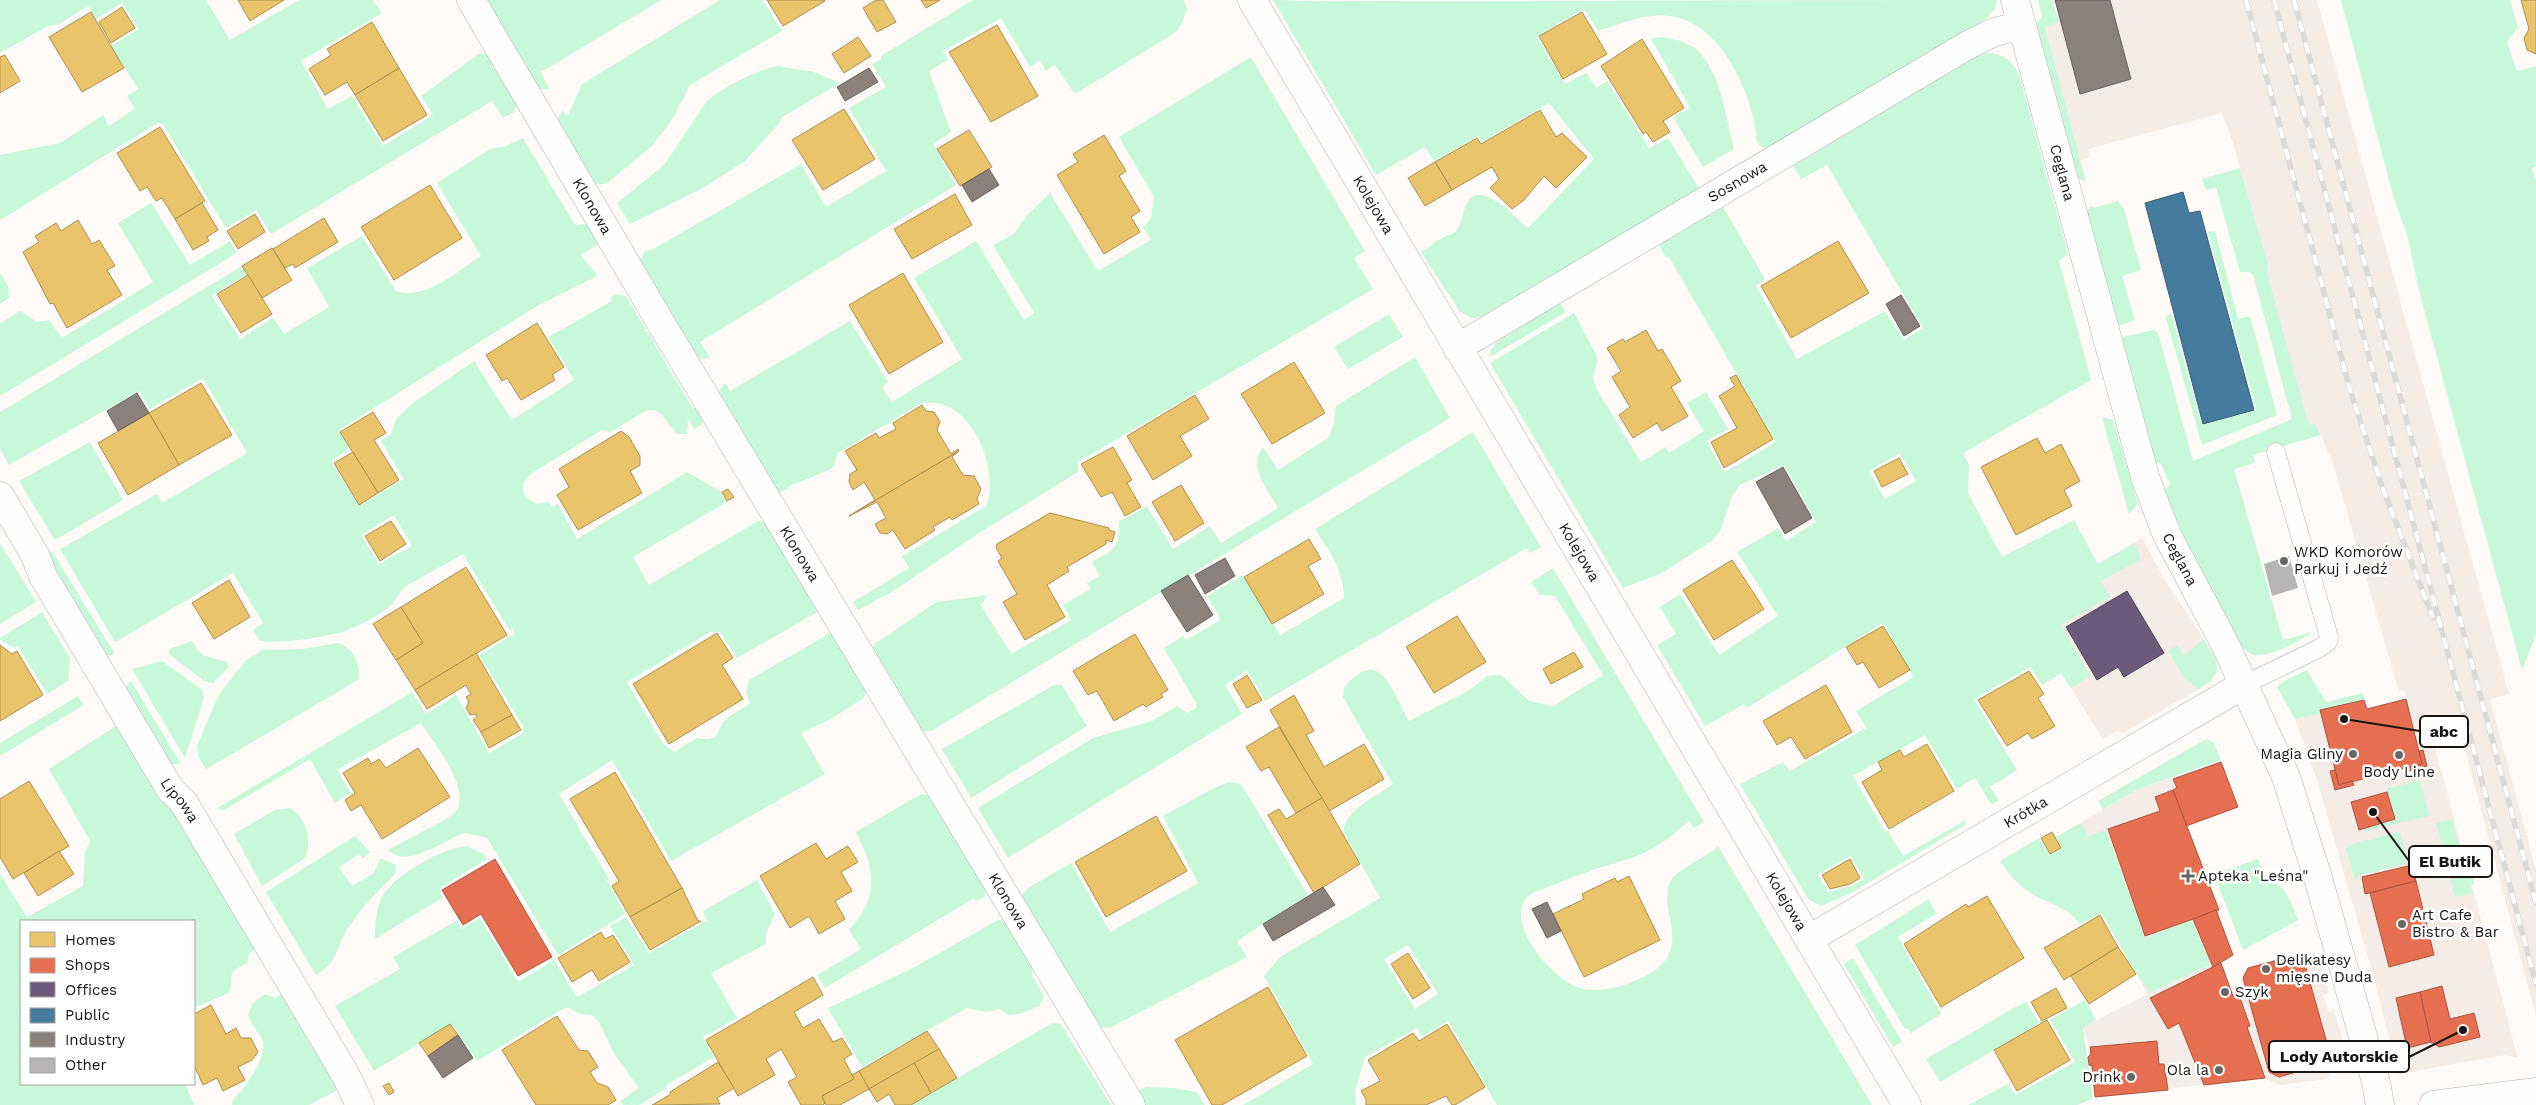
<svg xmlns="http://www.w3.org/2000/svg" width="2536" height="1105" font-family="'Work Sans',sans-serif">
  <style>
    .built { fill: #f4ece6 }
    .green { fill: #c7f8d9; fill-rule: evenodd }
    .homes { fill: #e9c46a; stroke: #aa9050 }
    .shops { fill: #e76f51; stroke: #a9543f }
    .offices { fill: #6d597a; stroke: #54455c }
    .public { fill: #457b9d; stroke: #385d74 }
    .industry { fill: #8a817c; stroke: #68615d }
    .building { fill: #b7b5b3 }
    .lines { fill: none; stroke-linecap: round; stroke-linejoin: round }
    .service-casing { stroke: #b1afae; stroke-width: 19 }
    .minor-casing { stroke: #b1afae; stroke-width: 29 }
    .tertiary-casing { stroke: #b1afae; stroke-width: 29 }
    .service { stroke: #fffefe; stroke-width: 18 }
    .minor { stroke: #fffefe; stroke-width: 28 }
    .tertiary { stroke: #fffefe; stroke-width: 28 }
    .rail-casing { stroke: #dadad9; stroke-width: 5.5 }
    .rail { stroke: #fff; stroke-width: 4; stroke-dasharray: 11; stroke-linecap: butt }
    .poi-dot { fill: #686664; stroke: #fff; stroke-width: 2 }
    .labels { text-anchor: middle; stroke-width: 5; stroke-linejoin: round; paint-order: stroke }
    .street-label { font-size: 15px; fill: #181615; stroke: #fff }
    .poi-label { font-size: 15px; fill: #181615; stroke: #fff; text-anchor: start }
    .leader { fill: none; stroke: #181615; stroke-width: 2 }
    .callout-dot { fill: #181615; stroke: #fff; stroke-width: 2 }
    .callout { fill: #fff; stroke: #181615; stroke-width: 2 }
    .callout-label { font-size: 16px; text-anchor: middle; font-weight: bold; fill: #181615 }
  </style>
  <rect width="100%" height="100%" fill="#fdfaf8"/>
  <g class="built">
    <path d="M 2055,0 L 2317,0 L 2509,694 L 2490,699 L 2536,870 L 2536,1016 L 2456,715 L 2428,722 L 2518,1058 L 2505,1055 L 2398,1074 L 2374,978 L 2318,783 L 2295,719 L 2364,700 L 2367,709 L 2408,698 L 2405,690 L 2399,692 L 2330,453 L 2328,453 L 2319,429 L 2309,425 L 2267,273 L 2268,264 L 2233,143 L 2222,113 L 2088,149 L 2090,157 L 2080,161 L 2045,26 L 2060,20 Z"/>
    <path d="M 2142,538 L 2166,582 L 2204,639 L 2216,660 L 2217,671 L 2211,681 L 2199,689 L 2123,733 L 2118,730 L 2103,739 L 2022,610 Z"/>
    <path d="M 2221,762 L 2238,807 L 2187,826 L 2194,840 L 2233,955 L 2221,963 L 2233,996 L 2239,994 L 2243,978 L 2248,968 L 2293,956 L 2304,961 L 2319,957 L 2329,993 L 2323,994 L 2328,1012 L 2334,1010 L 2345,1046 L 2327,1079 L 2280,1085 L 2265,1078 L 2095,1097 L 2092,1066 L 2089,1065 L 2088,1057 L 2091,1054 L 2090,1047 L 2083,1027 L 2148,994 L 2056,837 L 2138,789 Z"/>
  </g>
  <g class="green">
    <path d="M 0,0 L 206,0 L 230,40 L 299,0 L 373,0 L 382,13 L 301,61 L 328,109 L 352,96 L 383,146 L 433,115 L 421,96 L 480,53 L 489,55 L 517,103 L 514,112 L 503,118 L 492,101 L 271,234 L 256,210 L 226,228 L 162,123 L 158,123 L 0,220 L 0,155 L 60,143 L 103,115 L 109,126 L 135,109 L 127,96 L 138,89 L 111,46 L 138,29 L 122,3 L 96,19 L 88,6 L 59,24 L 46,27 L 0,53 Z"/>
    <path d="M 484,0 L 661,0 L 541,72 L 549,89 L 537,89 Z"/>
    <path d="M 720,0 L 762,0 L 782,31 L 690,85 L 673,118 L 652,146 L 606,184 L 594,184 L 556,121 L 563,110 L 567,117 L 582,84 Z"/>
    <path d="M 973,0 L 1184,0 L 1187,9 C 1184,17 1182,26 1176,32 L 1075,94 L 1055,65 L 1046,71 L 1040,61 L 1030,67 L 1001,18 L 943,51 L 948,60 L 929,71 L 951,132 L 933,144 L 956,185 L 700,342 L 710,358 L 698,359 L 639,261 L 646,250 L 648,252 L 801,164 L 826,207 L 886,171 L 849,108 L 886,87 L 872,64 L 881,59 L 881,56 Z"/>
    <path d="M 1273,0 L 1323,1 L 1997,0 L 1995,9 L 1987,18 L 1768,149 L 1760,146 L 1755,137 L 1757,136 C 1750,90 1721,22 1669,16 C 1646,13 1619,24 1598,31 L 1584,9 L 1538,35 L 1538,39 L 1565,84 L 1586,73 L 1596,88 L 1607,81 L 1649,148 L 1668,138 L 1700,190 L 1483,317 L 1471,318 L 1460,312 L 1421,252 C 1429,247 1436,241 1444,237 C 1447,235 1452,235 1455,232 C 1463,225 1462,212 1467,203 C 1481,177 1517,220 1528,228 L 1594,159 L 1549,103 L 1482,142 L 1478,136 L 1434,161 L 1425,147 L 1376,175 Z"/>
    <path d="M 2038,0 L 2052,0 L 2059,21 L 2045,27 L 2086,182 L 2078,178 L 2036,24 L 2042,17 Z"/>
    <path d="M 2341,0 L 2510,0 L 2518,28 L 2507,42 L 2517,71 L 2536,66 L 2536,167 L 2532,168 L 2536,181 L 2536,635 L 2522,670 L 2421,298 L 2407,235 L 2394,199 Z"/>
    <path d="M 1664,37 C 1677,40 1693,43 1702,55 C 1722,81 1726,118 1734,149 L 1703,167 L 1673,117 L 1690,108 L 1651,38 Z"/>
    <path d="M 1986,53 C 2002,53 2012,60 2019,74 L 2068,254 L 2059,261 L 2091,380 L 1963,453 L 1969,465 L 1968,493 L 2002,557 L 2074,520 L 2098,564 L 2134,543 L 2141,559 L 2101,581 L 2110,597 L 2061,625 L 2090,676 L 2071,688 L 2061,673 L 2042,685 L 2030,667 L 1974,699 L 2017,770 L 1990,787 L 1999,801 L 1991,804 L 1975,778 L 1957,789 L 1925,735 L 1853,776 L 1885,832 L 1888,831 L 1903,856 L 1966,820 L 1965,825 L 1851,893 L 1821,906 L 1808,899 L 1740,784 L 1783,762 L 1790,771 L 1866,728 L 1856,711 L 1913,677 L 1883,623 L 1747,708 L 1744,704 L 1705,726 L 1657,645 L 1676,634 L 1660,607 L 1680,594 L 1719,655 L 1778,616 L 1737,552 L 1778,528 L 1786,541 L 1816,522 L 1784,465 L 1740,485 L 1732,496 L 1720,531 L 1713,540 L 1662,573 L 1623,588 L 1490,363 L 1574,313 L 1598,358 L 1593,377 L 1596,388 L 1641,462 L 1666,447 L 1669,453 L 1704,431 L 1687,403 L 1706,392 L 1728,429 L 1707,441 L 1723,471 L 1727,471 L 1776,442 L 1669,257 L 1666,258 L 1659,245 L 1723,207 L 1765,279 L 1756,286 L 1797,359 L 1885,311 L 1904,340 L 1923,328 L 1827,165 L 1801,179 L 1793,166 L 1974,57 ZM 1900,453 L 1916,481 L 1885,499 L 1869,471 ZM 1850,856 L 1864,879 L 1852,886 L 1828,892 L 1818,874 Z"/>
    <path d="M 1251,57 L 1365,251 L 1354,258 L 1373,289 L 1078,462 L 1078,472 L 976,535 L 892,592 L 858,610 L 853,602 L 909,568 L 902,556 L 986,506 C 1002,469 968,391 920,404 L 838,453 L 833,467 L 829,470 L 787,487 L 788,488 L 778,494 L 717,393 L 725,383 L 730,391 L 850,321 L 888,382 L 882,387 L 892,402 L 962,359 L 914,278 L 976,241 L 1024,320 L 1034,313 L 993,245 L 1014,234 L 1026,216 L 1050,193 L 1098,271 L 1151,240 L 1143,228 L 1151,218 L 1154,197 L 1119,137 Z"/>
    <path d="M 778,66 L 814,72 L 840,83 L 782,117 L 780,122 L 745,161 L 703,188 L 630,224 L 617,203 L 665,164 L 707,101 C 725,86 754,71 778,66 Z"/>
    <path d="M 523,138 L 575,225 C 591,222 593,230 600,243 L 581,255 C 586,263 592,267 597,276 L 537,306 L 339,430 L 349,449 L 331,461 L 359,506 L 404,479 L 381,441 L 391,434 L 396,419 L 413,403 L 474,361 L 512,420 L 574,380 L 548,337 L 612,301 L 610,298 L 616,294 L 626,296 L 692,407 L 700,411 L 704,416 L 701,425 L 694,429 L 688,419 L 687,434 L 677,434 L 661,414 L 654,410 L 645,411 L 614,430 L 609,432 L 602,430 L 532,473 C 523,481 520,487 526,498 L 537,504 L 549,502 L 552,507 L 558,504 L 577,539 L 687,472 L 721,492 L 727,502 L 633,557 L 649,585 L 758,521 L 767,523 L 819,611 L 737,658 L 720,632 L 710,632 L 627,682 L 663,744 L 674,752 L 697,738 C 723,743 715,729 726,719 C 733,713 742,709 750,704 L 746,692 L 749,680 L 832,632 L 866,689 L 864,698 L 829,720 L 801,733 L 825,774 L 671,861 L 612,760 L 559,794 L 609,879 L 607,880 L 625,914 L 558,955 L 487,838 L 465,833 C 446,838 408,870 388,850 L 450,817 C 479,797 434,743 421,723 L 337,770 L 351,793 L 335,803 L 310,759 L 224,810 L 216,809 L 412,692 L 426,714 L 456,695 L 489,753 L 522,734 L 523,726 L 479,655 L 514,634 L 513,629 L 510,631 L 463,554 L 406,586 C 399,591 398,598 392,604 C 380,615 358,627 342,632 C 326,637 274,645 259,640 L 253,630 L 263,623 L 233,573 L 115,642 L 60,549 L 157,494 L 162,503 L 247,453 L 203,378 L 150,409 L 139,391 L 9,465 L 0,449 L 0,412 L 242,266 L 247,274 L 212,296 L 240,339 L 273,318 L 284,334 L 329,307 L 307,268 L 362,236 L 396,291 C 426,301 457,271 481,256 L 437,183 L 490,149 L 506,146 ZM 394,515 L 412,546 L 379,564 L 361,535 Z"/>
    <path d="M 2240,168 L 2268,264 L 2267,273 L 2309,425 L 2314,424 L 2321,435 L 2253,455 L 2255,463 L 2234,469 L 2283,640 L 2312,632 C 2304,640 2266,658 2255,655 C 2249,654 2246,650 2242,647 L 2184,537 L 2165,491 L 2170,484 L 2161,464 L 2155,462 L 2122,337 L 2154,330 L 2158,333 L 2193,461 L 2292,419 L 2253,275 L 2250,272 L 2240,272 L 2216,188 L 2206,190 L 2202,179 Z"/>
    <path d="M 2118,201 L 2124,209 L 2141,270 L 2122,276 L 2135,320 L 2118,326 L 2087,211 L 2092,205 L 2093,208 Z"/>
    <path d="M 151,203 L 190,265 L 230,241 L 237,253 L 0,396 L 0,323 L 20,311 L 37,322 L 49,320 L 62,338 L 153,282 L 118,223 Z"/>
    <path d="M 2215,231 L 2238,319 L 2250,316 L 2277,415 L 2202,445 L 2166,318 L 2171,312 L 2202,425 L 2256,410 L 2208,232 Z"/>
    <path d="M 0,273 L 8,286 L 9,298 L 0,304 Z"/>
    <path d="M 1560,303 L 1566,312 L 1490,357 L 1491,349 L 1497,342 Z"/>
    <path d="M 1389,314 L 1403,337 L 1348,369 L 1334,347 Z"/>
    <path d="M 1415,357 L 1450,418 L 931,731 L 920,732 L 871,650 L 877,641 L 878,642 L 936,602 L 988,595 L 981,605 L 1011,654 L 1071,620 L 1063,605 L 1091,589 L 1087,583 L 1100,576 L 1092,562 C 1112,550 1121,549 1119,522 L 1147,506 L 1173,549 L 1210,526 L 1221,543 L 1278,508 C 1268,490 1247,466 1263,447 L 1278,470 L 1328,438 L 1334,424 L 1336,406 Z"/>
    <path d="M 2102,417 L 2113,420 L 2138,504 L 2129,514 Z"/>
    <path d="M 1473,432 L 1541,547 L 1530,553 L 1527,548 L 1265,701 L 1247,670 L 1225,685 L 1242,714 L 1008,858 L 978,808 L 1093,738 L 1152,721 L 1177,706 L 1187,713 L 1196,708 L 1196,703 L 1164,648 L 1183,636 L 1186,640 L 1219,621 L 1219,616 L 1207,596 L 1243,575 L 1280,635 L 1344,598 C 1344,570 1329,551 1315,529 Z"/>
    <path d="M 90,442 L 123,500 L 55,540 L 19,481 Z"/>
    <path d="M 0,543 L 36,602 L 0,624 Z"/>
    <path d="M 52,551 L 114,653 L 110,656 L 106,654 L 46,554 Z"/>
    <path d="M 1553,568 L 1704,822 L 1694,828 L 1689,821 C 1669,839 1648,854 1622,861 C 1597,868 1575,876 1551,886 C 1543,889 1534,891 1527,897 C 1503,924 1556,984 1583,989 C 1607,993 1632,984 1652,972 C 1693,946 1657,909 1670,882 C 1676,869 1706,858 1718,846 L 1872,1105 L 1497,1105 L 1448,1021 L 1422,1037 L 1417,1028 L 1365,1057 L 1355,1091 L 1356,1105 L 1243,1105 L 1313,1064 L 1264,976 L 1280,957 L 1380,898 L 1343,831 C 1348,808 1375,797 1393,784 L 1343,697 L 1344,688 C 1380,643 1392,692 1409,721 L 1468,691 L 1487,676 L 1501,675 L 1529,701 L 1553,706 L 1603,675 L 1555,596 L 1540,595 L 1531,582 ZM 1408,945 L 1438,994 L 1415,1009 L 1384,959 Z"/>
    <path d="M 42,612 L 70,658 L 68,681 L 47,694 L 18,646 L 15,648 L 0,640 L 0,638 Z"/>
    <path d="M 2204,639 L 2216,660 L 2217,671 L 2211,681 L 2199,689 L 2184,678 L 2168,650 L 2177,646 L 2184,656 Z"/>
    <path d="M 192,641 L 197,650 L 204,656 L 227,662 L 228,668 L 213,683 L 204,681 L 169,654 L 170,649 Z"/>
    <path d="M 339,643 C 352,647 363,667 358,680 L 215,764 L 206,769 L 199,758 L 197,746 L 218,696 L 245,661 L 262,650 L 302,649 Z"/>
    <path d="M 162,661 L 202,690 L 204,697 L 185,758 L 132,669 Z"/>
    <path d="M 2307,670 L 2326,702 L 2363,693 L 2365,699 L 2320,710 L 2320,713 L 2295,719 L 2277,687 L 2286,680 Z"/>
    <path d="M 131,681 L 181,764 L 171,764 L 125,687 Z"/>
    <path d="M 1054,685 L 1062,685 L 1087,726 L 971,798 L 942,749 Z"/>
    <path d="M 78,696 L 84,705 L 0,756 L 0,743 Z"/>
    <path d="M 116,726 L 161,801 L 174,805 L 257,949 L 249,953 L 247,963 C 223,976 236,973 229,993 L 194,1008 L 194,921 L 21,921 L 21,1084 L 185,1084 L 194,1105 L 0,1105 L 0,874 L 27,917 L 83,886 L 85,853 L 90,841 L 49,769 Z"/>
    <path d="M 2206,739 L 2214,743 L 2221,760 L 2138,789 L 2103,809 L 2098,801 Z"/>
    <path d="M 2420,780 L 2429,816 L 2364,831 L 2360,830 L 2395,819 L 2386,789 Z"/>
    <path d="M 1229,782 L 1241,784 L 1308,895 L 1237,941 L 1247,957 L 1109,1028 L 1098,1027 L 1020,898 L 1028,888 L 1071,863 L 1110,932 L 1198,883 L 1163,816 L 1214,788 Z"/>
    <path d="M 921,794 L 931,796 L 986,888 L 984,897 L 976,902 L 974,898 L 825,988 L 817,975 L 861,949 L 849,930 C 879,897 876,870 856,832 Z"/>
    <path d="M 289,808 C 307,817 312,840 305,858 L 262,886 L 234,834 L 275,810 Z"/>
    <path d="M 2452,820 L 2464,863 L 2468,862 L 2472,869 L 2474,884 L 2470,886 L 2473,893 L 2455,897 L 2436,823 Z"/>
    <path d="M 2081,823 L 2088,836 L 2106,830 L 2145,938 L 2192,920 L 2210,965 L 2151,992 L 2137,974 L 2102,913 L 2080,924 C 2070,909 2053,905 2037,897 C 2021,888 2010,876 2000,861 L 2039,838 L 2050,855 L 2062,848 L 2056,837 Z"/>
    <path d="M 2400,832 L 2407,858 L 2404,858 L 2405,864 L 2359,875 L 2355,879 L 2346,849 L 2352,844 Z"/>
    <path d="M 355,836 L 370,852 L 363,858 L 359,854 L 339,867 L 352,886 L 374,873 L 380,858 L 396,865 L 395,874 C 378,891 361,908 348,928 C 336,946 339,962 316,975 L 266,892 Z"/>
    <path d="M 467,846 L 484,854 L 487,859 L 440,888 L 442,898 L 375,939 C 375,925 376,909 382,897 C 396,873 441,849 467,846 Z"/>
    <path d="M 2258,859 L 2265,877 C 2287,887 2289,898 2298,920 L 2243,950 L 2214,874 Z"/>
    <path d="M 757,880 L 775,914 L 766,933 L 766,944 L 711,973 L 737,1018 L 703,1037 L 714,1057 L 665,1086 L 667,1088 L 639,1105 L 623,1105 L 620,1101 L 639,1088 L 615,1055 L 599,1022 L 592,1015 L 581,1014 L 569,1008 L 564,1008 L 477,1061 L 451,1024 L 374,1071 L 335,1006 L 400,969 L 393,957 L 456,921 L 461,929 L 480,918 L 518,982 L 554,960 L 577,997 L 634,965 L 610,926 L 626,917 L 649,953 L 707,920 L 703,911 Z"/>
    <path d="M 1929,899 L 1936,914 L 1898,937 L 1941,1014 L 1911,1033 L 1907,1028 L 1905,1029 L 1855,945 Z"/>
    <path d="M 998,920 L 1007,921 L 1033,966 L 1032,975 L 1044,996 L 1039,1006 L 1020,1014 L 1008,1015 L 1000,1009 L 985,1012 L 967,1008 L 862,1067 L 828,1008 L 913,968 Z"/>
    <path d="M 1853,958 L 1902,1042 L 1893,1047 L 1844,964 Z"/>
    <path d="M 284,993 L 335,1080 L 336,1091 L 309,1105 L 232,1105 L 233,1100 C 244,1088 269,1057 262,1039 C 258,1031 251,1024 248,1015 L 252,1004 L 265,994 L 275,998 Z"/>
    <path d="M 2085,1000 L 2096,1020 L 2083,1028 L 2093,1099 L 2077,1105 L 1968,1105 L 2008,1084 L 2015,1095 L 2075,1062 L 2050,1020 Z"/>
    <path d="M 2026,1001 L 2039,1023 L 1940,1082 L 1926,1059 Z"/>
    <path d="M 1052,1023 L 1061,1024 L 1111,1105 L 911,1105 Z"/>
    <path d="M 1146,1087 L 1174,1088 L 1197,1092 L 1205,1105 L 1145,1105 L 1137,1092 Z"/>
  </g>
  <g class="homes">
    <path d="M 238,0 L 284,0 L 250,21 Z"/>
    <path d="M 767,0 L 824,0 L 825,1 L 783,26 Z"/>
    <path d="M 876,0 L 883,0 L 896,22 L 877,32 L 863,8 Z"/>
    <path d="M 921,0 L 940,0 L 926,8 Z"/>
    <path d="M 2521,0 L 2536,0 L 2536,54 L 2527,50 L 2524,38 L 2529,29 Z"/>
    <path d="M 122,7 L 135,28 L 111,43 L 99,22 Z"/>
    <path d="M 91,12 L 124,68 L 82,92 L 49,37 Z"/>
    <path d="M 1582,12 L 1607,54 L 1563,79 L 1539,36 Z"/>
    <path d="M 372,22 L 399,68 L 355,95 L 347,82 L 325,95 L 309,69 L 331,55 L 327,49 Z"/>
    <path d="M 997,25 L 1038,96 L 991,122 L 949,52 Z"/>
    <path d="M 858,37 L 871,56 L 844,73 L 832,54 Z"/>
    <path d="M 1642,39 L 1684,108 L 1663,121 L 1670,132 L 1653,142 L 1646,132 L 1643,134 L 1601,66 Z"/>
    <path d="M 5,55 L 20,81 L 0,93 L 0,57 Z"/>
    <path d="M 399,68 L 427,115 L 383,141 L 355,95 Z"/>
    <path d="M 844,109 L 875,159 L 823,190 L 792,140 Z"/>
    <path d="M 1540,110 L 1556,137 L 1562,133 L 1587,157 L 1556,188 L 1544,176 L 1524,200 L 1512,209 L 1490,188 L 1499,179 L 1492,167 L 1452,190 L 1435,162 L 1477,138 L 1481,144 Z"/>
    <path d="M 160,127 L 205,201 L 175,219 L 162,198 L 156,201 L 147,187 L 140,191 L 117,153 Z"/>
    <path d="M 969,130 L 992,167 L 960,186 L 937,149 Z"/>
    <path d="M 1104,135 L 1126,171 L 1119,176 L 1140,211 L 1131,217 L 1140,232 L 1104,254 L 1057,175 L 1078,162 L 1073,154 Z"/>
    <path d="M 1435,162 L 1452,190 L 1425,206 L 1408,178 Z"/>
    <path d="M 430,185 L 462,238 L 394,280 L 361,227 Z"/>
    <path d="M 955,194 L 972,225 L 912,259 L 894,229 Z"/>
    <path d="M 202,203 L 218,230 L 207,237 L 209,241 L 193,250 L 175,219 Z"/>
    <path d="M 255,214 L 265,232 L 238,249 L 227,231 Z"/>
    <path d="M 324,218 L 338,242 L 295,268 L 293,264 L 285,268 L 273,249 Z"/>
    <path d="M 78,220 L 92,244 L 99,240 L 115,266 L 107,270 L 122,295 L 67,328 L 53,303 L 50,304 L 23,252 L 39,242 L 35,236 L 56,223 L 61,231 Z"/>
    <path d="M 1838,241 L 1869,293 L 1791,338 L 1761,286 Z"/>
    <path d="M 272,248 L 292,280 L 262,298 L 242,266 Z"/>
    <path d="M 903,273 L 943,342 L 889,374 L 849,305 Z"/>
    <path d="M 248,275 L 272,314 L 241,333 L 217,294 Z"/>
    <path d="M 537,323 L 564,367 L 552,375 L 555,380 L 521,400 L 507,378 L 502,381 L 486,355 Z"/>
    <path d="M 1646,330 L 1658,351 L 1662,349 L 1681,381 L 1671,387 L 1688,416 L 1662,431 L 1657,423 L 1633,438 L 1619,415 L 1630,407 L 1612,377 L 1621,371 L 1607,348 L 1623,339 L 1625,342 Z"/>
    <path d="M 1294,362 L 1325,413 L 1272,444 L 1241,394 Z"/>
    <path d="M 1736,375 L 1773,439 L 1724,468 L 1711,442 L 1737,428 L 1719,396 L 1735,386 L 1730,378 Z"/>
    <path d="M 201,383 L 232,435 L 179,465 L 149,413 Z"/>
    <path d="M 1195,395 L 1209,419 L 1180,436 L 1192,456 L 1153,480 L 1127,436 Z"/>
    <path d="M 922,405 L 926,411 L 934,412 L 940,422 L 937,430 L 951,454 L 958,449 L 959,451 L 849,516 L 875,500 L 864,482 L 853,490 L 849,482 L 850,474 L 857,470 L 845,451 L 876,433 L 879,438 L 896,429 L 893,423 Z"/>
    <path d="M 373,412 L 386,433 L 374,440 L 399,480 L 378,493 L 340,432 Z"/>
    <path d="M 149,413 L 179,465 L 128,495 L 98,443 Z"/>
    <path d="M 621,431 L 629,437 L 640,456 L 640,465 L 630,471 L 642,493 L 578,530 L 557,495 L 569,487 L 559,469 Z"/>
    <path d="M 2037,438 L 2045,453 L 2061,444 L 2080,481 L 2064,490 L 2072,506 L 2016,535 L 1981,467 Z"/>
    <path d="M 1113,447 L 1132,480 L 1127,483 L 1141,507 L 1125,516 L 1112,492 L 1101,497 L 1081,464 Z"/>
    <path d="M 959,451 L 952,457 L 963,475 L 974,476 L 981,489 L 977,499 L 979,504 L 952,520 L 950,517 L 933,527 L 935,530 L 905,549 L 893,530 L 887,534 L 880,533 L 875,524 L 886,518 L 877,502 L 849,516 Z"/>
    <path d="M 353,452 L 378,493 L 359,505 L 334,463 Z"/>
    <path d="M 1899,458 L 1908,474 L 1882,487 L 1874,471 Z"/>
    <path d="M 1181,485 L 1204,523 L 1175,541 L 1152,502 Z"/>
    <path d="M 728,489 L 734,497 L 727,501 L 722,492 Z"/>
    <path d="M 1050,513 L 1109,528 L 1109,530 L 1115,532 L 1112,542 L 1106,540 L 1106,544 L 1067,567 L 1069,571 L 1047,585 L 1065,617 L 1025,640 L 1003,602 L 1017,594 L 998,561 L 1002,558 L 996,548 L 997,544 Z"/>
    <path d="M 391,521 L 406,544 L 380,561 L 365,536 Z"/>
    <path d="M 1309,539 L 1321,559 L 1308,566 L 1324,594 L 1272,624 L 1244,577 Z"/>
    <path d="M 1732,560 L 1764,609 L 1714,640 L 1683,590 Z"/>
    <path d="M 466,567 L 507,635 L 415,690 L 396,660 L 423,643 L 401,607 Z"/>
    <path d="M 229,580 L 250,617 L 214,639 L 192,603 Z"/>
    <path d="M 401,607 L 423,643 L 396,660 L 373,624 Z"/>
    <path d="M 1457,616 L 1486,662 L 1434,693 L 1406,647 Z"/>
    <path d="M 1883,626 L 1910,670 L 1879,688 L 1863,662 L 1857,665 L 1846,647 Z"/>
    <path d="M 717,633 L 733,658 L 722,665 L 743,699 L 669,744 L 633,684 Z"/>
    <path d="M 1135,634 L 1168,690 L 1161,694 L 1163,697 L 1146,707 L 1143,704 L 1114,721 L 1097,691 L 1088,695 L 1073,671 Z"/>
    <path d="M 0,645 L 12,654 L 17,651 L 43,695 L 0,721 Z"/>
    <path d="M 1574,652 L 1583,667 L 1551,684 L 1543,669 Z"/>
    <path d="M 476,653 L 512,715 L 481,732 L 473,720 L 477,717 L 476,714 L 470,715 L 466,708 L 469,702 L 466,697 L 471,694 L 466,685 L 427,709 L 415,690 Z"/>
    <path d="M 2029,671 L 2044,694 L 2038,698 L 2055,726 L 2032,739 L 2028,733 L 2007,746 L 1978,700 Z"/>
    <path d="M 1247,675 L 1262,700 L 1247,708 L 1233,684 Z"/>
    <path d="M 1826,685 L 1852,732 L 1805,759 L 1791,737 L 1777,745 L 1763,721 Z"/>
    <path d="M 1294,695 L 1314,731 L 1306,735 L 1324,767 L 1364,744 L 1384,779 L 1329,811 L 1270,710 Z"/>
    <path d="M 512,715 L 521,730 L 489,748 L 481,732 Z"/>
    <path d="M 1279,727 L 1322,798 L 1296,813 L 1269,767 L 1261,771 L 1246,747 Z"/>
    <path d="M 1927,744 L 1954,791 L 1889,829 L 1862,782 L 1882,770 L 1878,762 L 1900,750 L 1904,757 Z"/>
    <path d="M 418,748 L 450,797 L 382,839 L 361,805 L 351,811 L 345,800 L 355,793 L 343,773 L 368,758 L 371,764 L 379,759 L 386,768 Z"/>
    <path d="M 615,772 L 682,888 L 630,917 L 612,886 L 619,881 L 570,799 Z"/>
    <path d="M 29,781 L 69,846 L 13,879 L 0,857 L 0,799 Z"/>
    <path d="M 1322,798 L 1360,864 L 1314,893 L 1268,815 L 1279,809 L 1286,819 Z"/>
    <path d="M 1156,816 L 1187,871 L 1106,917 L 1075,862 Z"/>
    <path d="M 2052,832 L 2061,848 L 2050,854 L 2041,838 Z"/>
    <path d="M 816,843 L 826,859 L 848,846 L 858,862 L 841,872 L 852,891 L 835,901 L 845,919 L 819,934 L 809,916 L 790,928 L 760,876 Z"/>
    <path d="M 59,851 L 74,874 L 38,896 L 24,873 Z"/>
    <path d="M 1850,859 L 1860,878 L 1850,884 L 1830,889 L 1822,875 Z"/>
    <path d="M 1629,876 L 1660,940 L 1584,977 L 1553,914 L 1584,899 L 1582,894 L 1615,878 L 1617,882 Z"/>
    <path d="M 682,888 L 698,921 L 701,921 L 650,950 L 630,917 Z"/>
    <path d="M 1987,896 L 2024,958 L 1941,1007 L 1904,944 L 1966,904 L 1968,907 Z"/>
    <path d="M 2100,915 L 2118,947 L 2064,980 L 2044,948 Z"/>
    <path d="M 601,932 L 605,939 L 613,935 L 630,962 L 599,981 L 592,970 L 572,982 L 558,958 Z"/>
    <path d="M 2118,947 L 2136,974 L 2089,1004 L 2071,976 Z"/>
    <path d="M 1408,953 L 1430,988 L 1413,999 L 1391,964 Z"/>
    <path d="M 813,977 L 823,995 L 794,1012 L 803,1028 L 819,1019 L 833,1042 L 842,1038 L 852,1054 L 844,1059 L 854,1079 L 822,1096 L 825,1103 L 823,1105 L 801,1105 L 788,1082 L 797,1077 L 781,1049 L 766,1059 L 775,1075 L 738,1096 L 706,1040 Z"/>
    <path d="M 1268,987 L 1307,1056 L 1222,1105 L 1212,1105 L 1175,1040 Z"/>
    <path d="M 2056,988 L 2067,1008 L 2042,1021 L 2031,1002 Z"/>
    <path d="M 211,1005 L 226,1034 L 236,1028 L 241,1038 L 251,1038 L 258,1052 L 252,1060 L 238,1067 L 245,1080 L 223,1091 L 217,1078 L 203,1085 L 194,1065 L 194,1014 Z"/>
    <path d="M 557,1016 L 579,1050 L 588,1051 L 598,1067 L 590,1072 L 597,1083 L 608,1087 L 616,1100 L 608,1105 L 536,1105 L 502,1050 Z"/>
    <path d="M 2047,1020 L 2070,1060 L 2017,1091 L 1994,1050 Z"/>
    <path d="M 450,1024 L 458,1035 L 428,1056 L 419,1043 Z"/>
    <path d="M 1447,1024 L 1485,1087 L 1455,1105 L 1452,1105 L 1446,1096 L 1426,1105 L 1366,1105 L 1366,1099 L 1361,1091 L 1380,1081 L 1368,1060 L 1413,1033 L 1419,1041 Z"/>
    <path d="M 927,1031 L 939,1049 L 869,1089 L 859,1071 Z"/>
    <path d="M 939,1049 L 957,1078 L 931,1093 L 914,1063 Z"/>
    <path d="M 718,1062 L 734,1088 L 717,1098 L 720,1104 L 652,1105 L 671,1094 L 670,1092 Z"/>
    <path d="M 914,1063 L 931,1093 L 911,1105 L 895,1105 L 889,1094 L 877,1102 L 869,1089 Z"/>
    <path d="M 859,1071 L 869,1089 L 840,1105 L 826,1105 L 822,1096 L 854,1079 L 852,1075 Z"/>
    <path d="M 389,1083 L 394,1092 L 389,1095 L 383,1086 Z"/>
  </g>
  <g class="shops">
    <path d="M 2364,700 L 2367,709 L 2406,699 L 2422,764 L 2339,785 L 2320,710 Z"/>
    <path d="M 2423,750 L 2427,766 L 2408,771 L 2408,768 L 2422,764 L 2419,751 Z"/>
    <path d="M 2221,762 L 2238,807 L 2186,826 L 2173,790 L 2177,788 L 2173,779 Z"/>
    <path d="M 2335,770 L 2339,785 L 2352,781 L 2354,785 L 2335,790 L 2330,771 Z"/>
    <path d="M 2173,790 L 2219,910 L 2145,936 L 2108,829 L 2160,811 L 2155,797 Z"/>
    <path d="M 2387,792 L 2395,819 L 2359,830 L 2351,802 Z"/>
    <path d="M 495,859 L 552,957 L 518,976 L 481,914 L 463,925 L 442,890 Z"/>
    <path d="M 2412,865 L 2416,881 L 2365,894 L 2362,877 Z"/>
    <path d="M 2416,881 L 2434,955 L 2389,967 L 2370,893 Z"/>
    <path d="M 2216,910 L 2233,955 L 2213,967 L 2193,919 Z"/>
    <path d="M 2293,956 L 2304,961 L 2329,1050 L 2320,1065 L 2279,1077 L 2269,1072 L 2243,978 L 2248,968 Z"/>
    <path d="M 2221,963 L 2233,996 L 2239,995 L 2250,1026 L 2247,1027 L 2265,1078 L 2204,1085 L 2179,1023 L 2168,1029 L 2150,998 Z"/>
    <path d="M 2442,986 L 2450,1019 L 2474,1013 L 2480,1037 L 2439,1047 L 2431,1042 L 2420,992 Z"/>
    <path d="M 2420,992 L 2431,1042 L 2407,1048 L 2396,998 Z"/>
    <path d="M 2157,1041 L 2159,1064 L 2164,1064 L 2168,1090 L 2095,1097 L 2092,1066 L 2089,1065 L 2088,1057 L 2091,1054 L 2090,1047 Z"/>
  </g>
  <path class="offices" d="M 2127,591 L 2164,653 L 2124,677 L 2118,667 L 2097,680 L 2066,627 Z"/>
  <path class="public" d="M 2183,192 L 2189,213 L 2200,211 L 2254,410 L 2203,424 L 2145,203 Z"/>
  <g class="industry">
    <path d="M 2055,0 L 2110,0 L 2131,79 L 2080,94 Z"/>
    <path d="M 869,68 L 878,82 L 845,101 L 837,87 Z"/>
    <path d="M 989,169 L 999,185 L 972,202 L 962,185 Z"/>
    <path d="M 1901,295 L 1920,326 L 1904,336 L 1886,304 Z"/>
    <path d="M 137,393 L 149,413 L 118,431 L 107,411 Z"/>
    <path d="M 1783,467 L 1812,518 L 1785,534 L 1756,482 Z"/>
    <path d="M 1225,558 L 1235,576 L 1205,594 L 1195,575 Z"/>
    <path d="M 1188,575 L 1213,615 L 1187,632 L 1161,591 Z"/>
    <path d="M 1323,887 L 1335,905 L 1273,941 L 1263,924 Z"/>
    <path d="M 1547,902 L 1561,931 L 1547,938 L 1532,909 Z"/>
    <path d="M 458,1035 L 473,1058 L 443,1078 L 428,1056 Z"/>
  </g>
  <path class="building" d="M 2289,556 L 2298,588 L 2272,596 L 2264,564 Z"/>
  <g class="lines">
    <defs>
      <path id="service" d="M 2243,685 L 2318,649 L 2328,642 L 2329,637 L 2276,452"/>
      <g id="minor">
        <path id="s1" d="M 471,0 L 665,330 L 1131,1105"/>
        <path id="s2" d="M 1252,0 L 1907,1105"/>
        <path id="s3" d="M 2015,0 L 2146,480 L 2167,535 L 2226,646 L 2286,777 L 2318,878 L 2376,1082 L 2380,1105"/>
        <path id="s4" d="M 1457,348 L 1968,45 L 1992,33 L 2021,25"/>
        <path id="s5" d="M 0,496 L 35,555 L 43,576 L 170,789 L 184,803 L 345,1074 L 360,1105"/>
        <path id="s6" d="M 1809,939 L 2243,685"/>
      </g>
      <path id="tertiary" d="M 2433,1105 L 2536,1092"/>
    </defs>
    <use href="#service" class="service-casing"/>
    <use href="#minor" class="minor-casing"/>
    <use href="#tertiary" class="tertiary-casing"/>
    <use href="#service" class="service"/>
    <use href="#minor" class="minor"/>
    <use href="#tertiary" class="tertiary"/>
    <defs>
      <g id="rail">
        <path d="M 2246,0 L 2350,390 L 2383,489 L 2433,618"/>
        <path d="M 2274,0 L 2536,984"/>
        <path d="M 2294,0 L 2536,903"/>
      </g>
    </defs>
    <use href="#rail" class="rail-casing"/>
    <use href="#rail" class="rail"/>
  </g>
  <g class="poi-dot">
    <circle cx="2284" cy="561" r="5"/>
    <circle cx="2353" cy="754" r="5"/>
    <circle cx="2399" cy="755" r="5"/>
    <path d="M2185.5 868.5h5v5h5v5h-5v5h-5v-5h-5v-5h5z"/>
    <circle cx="2402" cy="924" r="5"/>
    <circle cx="2266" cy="969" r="5"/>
    <circle cx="2225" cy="992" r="5"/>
    <circle cx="2219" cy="1070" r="5"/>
    <circle cx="2131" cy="1077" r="5"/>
  </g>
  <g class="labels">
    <g class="street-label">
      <text dy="5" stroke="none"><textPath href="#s3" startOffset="179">Ceglana</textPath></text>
      <text dy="5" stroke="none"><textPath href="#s4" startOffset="326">Sosnowa</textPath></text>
      <text dy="5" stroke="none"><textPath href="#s2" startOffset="238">Kolejowa</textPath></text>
      <text dy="5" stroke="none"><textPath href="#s1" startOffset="239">Klonowa</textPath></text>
      <text dy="5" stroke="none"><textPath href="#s2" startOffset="642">Kolejowa</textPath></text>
      <text dy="5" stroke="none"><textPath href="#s1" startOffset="644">Klonowa</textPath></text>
      <text dy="5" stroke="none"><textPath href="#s3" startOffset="584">Ceglana</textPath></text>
      <text dy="5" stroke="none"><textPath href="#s5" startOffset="354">Lipowa</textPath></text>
      <text dy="5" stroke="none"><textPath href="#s6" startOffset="251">Krótka</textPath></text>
      <text dy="5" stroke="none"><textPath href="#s1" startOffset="1049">Klonowa</textPath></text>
      <text dy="5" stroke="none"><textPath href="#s2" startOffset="1048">Kolejowa</textPath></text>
    </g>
    <g class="poi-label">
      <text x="2294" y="557">WKD Komorów<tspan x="2294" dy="17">Parkuj i Jedź</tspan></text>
      <text x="2343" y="759" text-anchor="end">Magia Gliny</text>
      <text x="2399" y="777" text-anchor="middle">Body Line</text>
      <text x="2198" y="881">Apteka "Leśna"</text>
      <text x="2412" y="920">Art Cafe<tspan x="2412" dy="17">Bistro &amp; Bar</tspan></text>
      <text x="2276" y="965">Delikatesy<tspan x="2276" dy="17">mięsne Duda</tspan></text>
      <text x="2235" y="997">Szyk</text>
      <text x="2209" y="1075" text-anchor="end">Ola la</text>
      <text x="2121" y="1082" text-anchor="end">Drink</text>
    </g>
  </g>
  <path class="leader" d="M2344 719L2420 731M2373 812L2409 861M2463 1030L2409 1057"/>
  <g class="callout-dot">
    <circle cx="2344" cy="719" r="5"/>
    <circle cx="2373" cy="812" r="5"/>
    <circle cx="2463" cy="1030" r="5"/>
  </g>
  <g class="callout">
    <rect x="2420" y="716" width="48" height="31" rx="5"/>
    <rect x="2409" y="846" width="83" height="31" rx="5"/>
    <rect x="2269" y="1041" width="140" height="31" rx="5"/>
  </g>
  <g class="callout-label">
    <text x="2444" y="737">abc</text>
    <text x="2450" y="867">El Butik</text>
    <text x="2339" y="1062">Lody Autorskie</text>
  </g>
  <rect x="20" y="920" width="175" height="165" fill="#ffffff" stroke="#a3a2a1"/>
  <rect x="30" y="932" width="25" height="15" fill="#e9c46a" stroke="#a3a2a1"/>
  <text x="65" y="945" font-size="15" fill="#181615">Homes</text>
  <rect x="30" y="958" width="25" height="15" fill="#e76f51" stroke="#a3a2a1"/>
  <text x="65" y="970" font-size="15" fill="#181615">Shops</text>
  <rect x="30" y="982" width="25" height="15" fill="#6d597a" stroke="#a3a2a1"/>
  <text x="65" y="995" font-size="15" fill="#181615">Offices</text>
  <rect x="30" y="1008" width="25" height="15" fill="#457b9d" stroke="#a3a2a1"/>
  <text x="65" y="1020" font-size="15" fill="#181615">Public</text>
  <rect x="30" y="1032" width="25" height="15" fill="#8a817c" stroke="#a3a2a1"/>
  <text x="65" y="1045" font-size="15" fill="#181615">Industry</text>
  <rect x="30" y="1058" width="25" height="15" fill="#b7b5b3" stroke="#a3a2a1"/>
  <text x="65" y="1070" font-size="15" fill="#181615">Other</text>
</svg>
